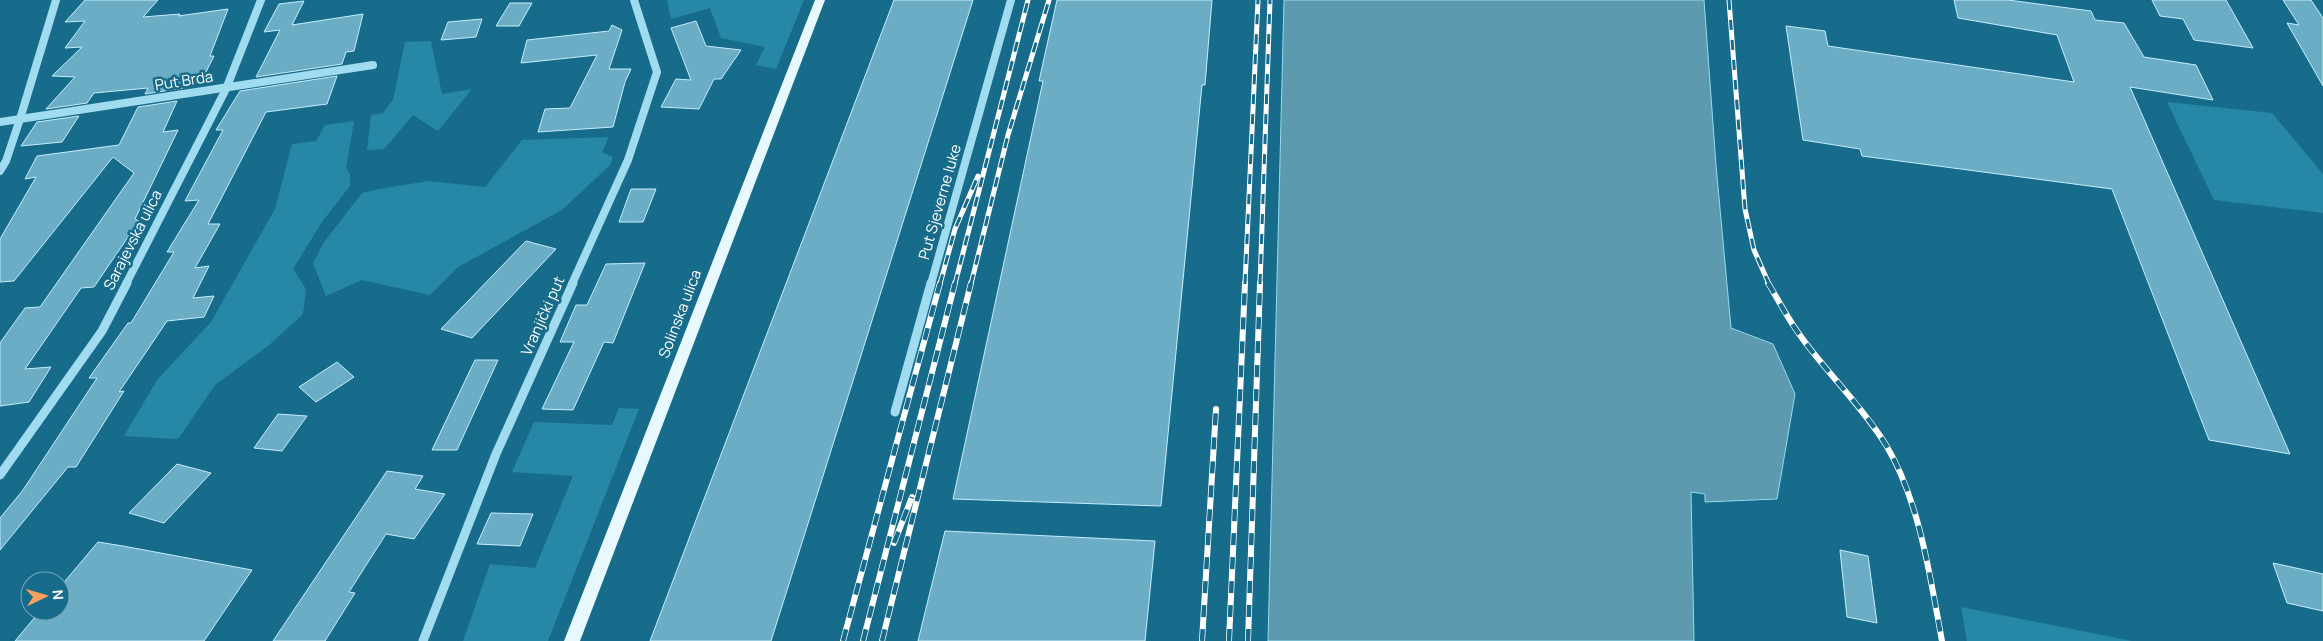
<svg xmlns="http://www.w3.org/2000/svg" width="2323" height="641" font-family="Manrope,sans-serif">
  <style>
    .green { fill: #2687a7 }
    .water { fill: #5d9aaf; stroke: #92dbf1 }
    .building { fill: #6badc5; stroke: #c6edfb }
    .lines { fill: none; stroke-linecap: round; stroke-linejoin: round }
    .minor-far1 { stroke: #a0dbef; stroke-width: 8 }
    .minor { stroke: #a0dbef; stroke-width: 9 }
    .major { fill: #e7f8ff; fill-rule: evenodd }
    .rail-far1-casing { stroke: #fff; stroke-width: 5 }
    .rail-casing { stroke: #fff; stroke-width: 6 }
    .rail-far1 { stroke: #176c8b; stroke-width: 3; stroke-dasharray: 10; stroke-linecap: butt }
    .rail { stroke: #176c8b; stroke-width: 4.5; stroke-dasharray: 12; stroke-linecap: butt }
    .labels { text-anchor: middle; stroke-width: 5; stroke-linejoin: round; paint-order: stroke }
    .street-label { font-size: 15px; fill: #fff; stroke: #176c8b }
  </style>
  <rect width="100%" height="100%" fill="#176c8b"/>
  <g class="green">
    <path d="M 667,0 L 804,0 L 776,69 L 756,65 L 765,47 L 721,38 L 710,8 L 671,19 Z"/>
    <path d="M 431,41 L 442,94 L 472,89 L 438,131 L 413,115 L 384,149 L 367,150 L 371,115 L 383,113 L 393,100 L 405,42 Z"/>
    <path d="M 2167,102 L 2272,113 L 2323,174 L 2323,213 L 2214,200 Z"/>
    <path d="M 354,121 L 346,168 L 350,174 L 350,186 L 322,222 L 293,269 L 306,289 L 303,314 L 268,346 L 215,385 L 178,439 L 124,436 L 157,380 L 211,322 L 275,209 L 292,144 L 316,141 L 325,125 Z"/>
    <path d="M 609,137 L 602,152 L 613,157 L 610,165 L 562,210 L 458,267 L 430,295 L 362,280 L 326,296 L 313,263 L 324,242 L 362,193 L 379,189 L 429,181 L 485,187 L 522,140 Z"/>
    <path d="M 619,408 L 639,409 L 548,641 L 463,641 L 490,564 L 535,568 L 573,476 L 512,472 L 534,422 L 612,425 Z"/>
    <path d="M 1961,607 L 2132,641 L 1967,641 Z"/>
  </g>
  <path class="water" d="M 1284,0 L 1704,0 L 1716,165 L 1731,328 L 1773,344 L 1795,394 L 1777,499 L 1705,502 L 1705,494 L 1691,492 L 1694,641 L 1268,641 Z"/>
  <g class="building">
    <path d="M 85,0 L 158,0 L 143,17 L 180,14 L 178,16 L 228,9 L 210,56 L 214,56 L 203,78 L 186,80 L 183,88 L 145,94 L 148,88 L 94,93 L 87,103 L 46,109 L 75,77 L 52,76 L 82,47 L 65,48 L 85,21 L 65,22 Z"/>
    <path d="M 894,0 L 973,0 L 771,641 L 650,641 Z"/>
    <path d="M 1057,0 L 1212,0 L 1205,85 L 1202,85 L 1161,506 L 953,499 L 1043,81 L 1039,81 Z"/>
    <path d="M 1954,0 L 2008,0 L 2091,11 L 2095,20 L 2124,23 L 2144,57 L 2196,65 L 2213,100 L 2130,87 L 2290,454 L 2209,440 L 2112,189 L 1862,156 L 1860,149 L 1803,140 L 1786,26 L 1825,31 L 1828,46 L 2074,82 L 2057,35 L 1958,18 Z"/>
    <path d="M 2152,0 L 2226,0 L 2253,48 L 2194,40 L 2183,19 L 2160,16 Z"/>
    <path d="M 2283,0 L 2311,0 L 2323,18 L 2323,86 L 2287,23 L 2299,25 Z"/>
    <path d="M 304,1 L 292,25 L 363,14 L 354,51 L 346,52 L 342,64 L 256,77 L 280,30 L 264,32 L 279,4 Z"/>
    <path d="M 510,3 L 532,3 L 519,26 L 496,26 Z"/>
    <path d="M 482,19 L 476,37 L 441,40 L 448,22 Z"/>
    <path d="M 696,21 L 706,46 L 741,50 L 721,79 L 714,79 L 699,109 L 661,107 L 676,79 L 691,80 L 671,28 Z"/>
    <path d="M 612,25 L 622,30 L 609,69 L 631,69 L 625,82 L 613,127 L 538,132 L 545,109 L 570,108 L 597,55 L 521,63 L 527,40 L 609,31 Z"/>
    <path d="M 337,76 L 327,104 L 266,112 L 208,224 L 220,224 L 195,268 L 209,266 L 193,298 L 214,296 L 204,317 L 167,321 L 119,392 L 124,391 L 76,467 L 68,467 L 0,550 L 0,518 L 23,490 L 97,378 L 89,378 L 128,323 L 131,323 L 174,252 L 167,252 L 199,200 L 185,201 L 223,130 L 216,130 L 240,91 Z"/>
    <path d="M 177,101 L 163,132 L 178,130 L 135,219 L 139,221 L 94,287 L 81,288 L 25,369 L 51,367 L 29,402 L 0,406 L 0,343 L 25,308 L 40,307 L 134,173 L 113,157 L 14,281 L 0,282 L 0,239 L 36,177 L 25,179 L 37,156 L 119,145 L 138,107 Z"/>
    <path d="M 79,116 L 62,142 L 21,146 L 37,122 Z"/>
    <path d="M 631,189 L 656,189 L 643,222 L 619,222 Z"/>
    <path d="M 526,241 L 556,249 L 472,338 L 441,329 Z"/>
    <path d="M 645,263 L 613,343 L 604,342 L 573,410 L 542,409 L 574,342 L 560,342 L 576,305 L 587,305 L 606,264 Z"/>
    <path d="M 475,360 L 498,360 L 457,450 L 432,450 Z"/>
    <path d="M 337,362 L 354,377 L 316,402 L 299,387 Z"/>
    <path d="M 278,414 L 307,416 L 282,451 L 254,448 Z"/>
    <path d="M 177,464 L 211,473 L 164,523 L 129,513 Z"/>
    <path d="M 387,471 L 423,476 L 415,489 L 445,494 L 414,539 L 386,534 L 349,592 L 355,593 L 325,641 L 273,641 Z"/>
    <path d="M 491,513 L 533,514 L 520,546 L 477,544 Z"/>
    <path d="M 945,531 L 1155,541 L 1145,641 L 918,641 Z"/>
    <path d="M 98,542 L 123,546 L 252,570 L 204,641 L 15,641 L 40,611 L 60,611 L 60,587 Z"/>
    <path d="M 1840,550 L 1868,556 L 1877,623 L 1847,617 Z"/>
    <path d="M 2273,563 L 2323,574 L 2323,611 L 2287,603 Z"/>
  </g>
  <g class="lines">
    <g class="minor-far1">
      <path d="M 0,122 L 373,65"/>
      <path d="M 0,171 L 6,161 L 20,119 L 56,0"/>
      <path d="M 126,284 L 226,89 L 261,0"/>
      <path d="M 572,284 L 628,160 L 657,72 L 634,0"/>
      <path d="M 931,284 L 1011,0"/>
    </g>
    <g class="minor">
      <path d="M 895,412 L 931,283"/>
      <path d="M 0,475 L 102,331 L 127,283"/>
      <path d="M 423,641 L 496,454 L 573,283"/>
    </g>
    <path class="major" d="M 815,0 L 825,0 L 580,641 L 564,641 Z"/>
    <defs>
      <g id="rail-far1">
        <path d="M 1729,0 L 1745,209 L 1754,250 L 1769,284"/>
        <path d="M 940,284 L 955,229 L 978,176"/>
        <path d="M 955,284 L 1028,0"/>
        <path d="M 971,284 L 1008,135 L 1049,0"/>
        <path d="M 1245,284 L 1258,0"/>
        <path d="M 1260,284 L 1270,0"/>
      </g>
      <g id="rail">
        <path d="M 1768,283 C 1779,301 1789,321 1802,338 C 1828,374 1862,406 1886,445 C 1920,502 1930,577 1942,641"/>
        <path d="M 894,543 L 912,497"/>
        <path d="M 843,641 L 940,283"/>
        <path d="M 863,641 L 955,283"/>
        <path d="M 882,641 L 971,283"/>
        <path d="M 1202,641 L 1216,409"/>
        <path d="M 1229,641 L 1245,283"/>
        <path d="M 1248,641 L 1260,283"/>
      </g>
    </defs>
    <use href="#rail-far1" class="rail-far1-casing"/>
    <use href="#rail" class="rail-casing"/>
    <use href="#rail-far1" class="rail-far1"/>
    <use href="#rail" class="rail"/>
  </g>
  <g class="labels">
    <g class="street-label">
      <text transform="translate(184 81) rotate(-9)" y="5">Put Brda</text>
      <text transform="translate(940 202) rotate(-74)" y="5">Put Sjeverne luke</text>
      <text transform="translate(133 240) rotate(-63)" y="5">Sarajevska ulica</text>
      <text transform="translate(680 314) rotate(-69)" y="5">Solinska ulica</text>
      <text transform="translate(543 316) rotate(-66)" y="5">Vranjički put</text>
    </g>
  </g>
  <g transform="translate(45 596) rotate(85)"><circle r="24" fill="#176c8b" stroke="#74a7b9"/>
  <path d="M0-4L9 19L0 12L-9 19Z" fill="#ffa05d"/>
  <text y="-8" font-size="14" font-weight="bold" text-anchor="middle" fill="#ffffff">N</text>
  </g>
</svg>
